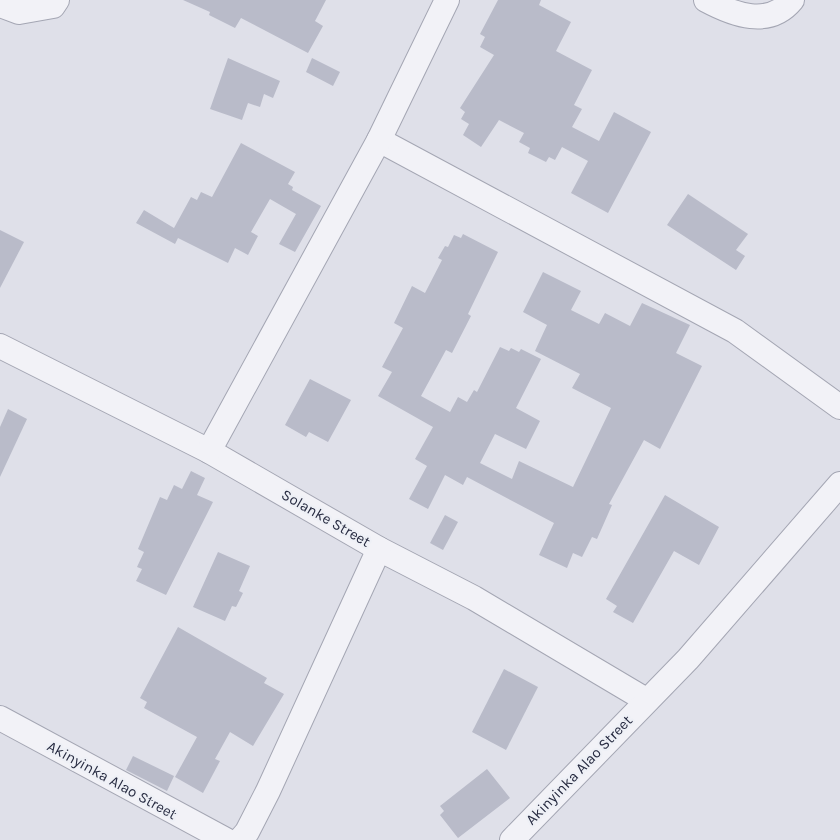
<svg xmlns="http://www.w3.org/2000/svg" width="840" height="840" font-family="Karla,sans-serif">
  <style>
    .building { fill: #b9bbc9 }
    .lines { fill: none; stroke-linecap: round; stroke-linejoin: round }
    .minor-casing { stroke: #a4a6b3; stroke-width: 26 }
    .minor { stroke: #f2f2f7; stroke-width: 24 }
    .labels { text-anchor: middle; stroke-width: 4.5; stroke-linejoin: round; paint-order: stroke }
    .street-label { font-size: 15px; fill: #272b41; stroke: #eef0f6 }
  </style>
  <rect width="100%" height="100%" fill="#dfe0e9"/>
  <g class="building">
    <path d="M 183,0 L 326,0 L 315,21 L 323,26 L 308,53 L 241,18 L 235,28 L 209,15 L 210,12 Z"/>
    <path d="M 498,0 L 541,0 L 539,5 L 571,22 L 556,51 L 592,70 L 574,105 L 582,109 L 572,127 L 599,141 L 614,112 L 651,132 L 608,213 L 571,193 L 588,161 L 562,147 L 555,160 L 549,157 L 546,162 L 528,153 L 530,148 L 519,142 L 524,133 L 499,120 L 481,147 L 463,135 L 469,124 L 461,119 L 465,112 L 460,108 L 494,55 L 480,47 L 485,37 L 480,34 Z"/>
    <path d="M 228,58 L 280,81 L 273,98 L 264,94 L 260,107 L 248,103 L 242,120 L 210,109 Z"/>
    <path d="M 312,58 L 340,72 L 333,86 L 306,72 Z"/>
    <path d="M 241,143 L 295,172 L 288,184 L 293,187 L 292,190 L 321,206 L 295,252 L 279,244 L 296,214 L 270,199 L 251,232 L 258,236 L 248,255 L 235,248 L 228,263 L 178,238 L 175,244 L 136,223 L 144,210 L 174,228 L 191,197 L 197,200 L 201,192 L 212,197 Z"/>
    <path d="M 688,194 L 748,234 L 736,250 L 745,256 L 736,270 L 667,225 Z"/>
    <path d="M 0,230 L 24,242 L 0,288 Z"/>
    <path d="M 463,234 L 498,252 L 468,314 L 471,316 L 452,353 L 446,350 L 421,396 L 450,412 L 458,397 L 467,402 L 474,390 L 477,392 L 500,347 L 509,351 L 511,348 L 519,352 L 521,349 L 541,359 L 516,408 L 540,421 L 526,449 L 495,434 L 480,463 L 512,479 L 519,461 L 573,487 L 611,408 L 572,388 L 580,374 L 535,351 L 547,325 L 523,312 L 543,272 L 581,291 L 571,310 L 599,324 L 605,313 L 630,326 L 642,303 L 690,325 L 676,353 L 702,366 L 660,449 L 644,440 L 609,504 L 612,505 L 597,539 L 592,537 L 582,557 L 573,553 L 567,568 L 539,555 L 554,523 L 467,477 L 463,485 L 445,475 L 428,509 L 409,499 L 427,466 L 415,459 L 433,427 L 378,396 L 392,372 L 382,367 L 403,328 L 394,323 L 412,286 L 425,293 L 442,260 L 438,258 L 445,246 L 448,247 L 454,235 L 461,238 Z"/>
    <path d="M 310,379 L 351,400 L 328,442 L 309,432 L 306,437 L 285,425 Z"/>
    <path d="M 8,409 L 27,419 L 0,477 L 0,427 Z"/>
    <path d="M 191,471 L 205,478 L 197,495 L 213,502 L 166,595 L 136,581 L 142,569 L 137,567 L 144,552 L 138,549 L 160,497 L 167,500 L 174,485 L 182,489 Z"/>
    <path d="M 665,495 L 719,527 L 699,565 L 674,551 L 633,623 L 613,612 L 617,606 L 606,599 Z"/>
    <path d="M 445,515 L 458,522 L 443,550 L 430,543 Z"/>
    <path d="M 218,552 L 250,566 L 239,591 L 243,593 L 236,607 L 232,606 L 225,621 L 193,607 Z"/>
    <path d="M 178,627 L 267,678 L 264,683 L 284,694 L 253,746 L 230,732 L 215,759 L 220,761 L 203,793 L 175,777 L 197,737 L 144,708 L 147,702 L 140,698 Z"/>
    <path d="M 504,669 L 538,687 L 506,750 L 472,732 Z"/>
    <path d="M 133,756 L 174,776 L 167,791 L 126,770 Z"/>
    <path d="M 487,769 L 510,798 L 458,838 L 440,815 L 444,811 L 440,806 Z"/>
  </g>
  <g class="lines">
    <defs>
      <g id="minor">
        <path d="M 706,0 C 734,15 769,28 792,0"/>
        <path d="M 0,5 L 19,12 L 53,6 L 57,0"/>
        <path d="M 379,140 L 735,331 L 840,407"/>
        <path d="M 0,346 L 209,451 L 379,549 L 474,598 L 646,700"/>
        <path d="M 209,451 L 379,140 L 447,0"/>
        <path d="M 0,718 L 226,840"/>
        <path d="M 240,840 L 247,832 L 268,791 L 379,549"/>
        <path d="M 512,840 L 688,659 L 840,484"/>
      </g>
    </defs>
    <use href="#minor" class="minor-casing"/>
    <use href="#minor" class="minor"/>
  </g>
  <g class="labels">
    <g class="street-label">
      <text transform="translate(326 518) rotate(30)" y="5">Solanke Street</text>
      <text transform="translate(579 770) rotate(-46)" y="5">Akinyinka Alao Street</text>
      <text transform="translate(112 780) rotate(29)" y="5">Akinyinka Alao Street</text>
    </g>
  </g>
</svg>
